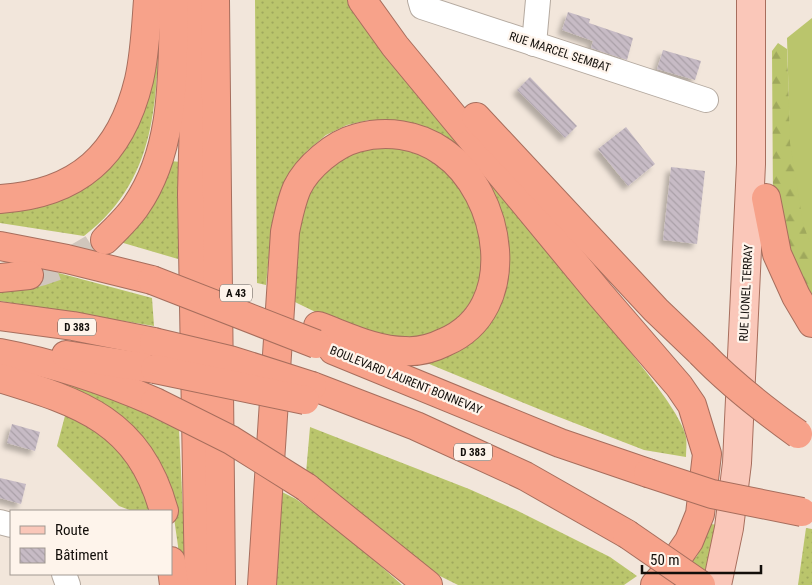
<svg xmlns="http://www.w3.org/2000/svg" width="812" height="585" font-family="'Roboto Condensed',sans-serif">
  <style>
    .grass { fill: url(#grass-dots) }
    .forest { fill: url(#forest-firs) }
    .garden { fill: #bac56c }
    .building { fill: url(#building-back-hatch); filter: url(#shadow) }
    .lines { fill: none; stroke-linecap: round; stroke-linejoin: round }
    .highway-tunnel { stroke: #d0c6bc; stroke-width: 28; stroke-dasharray: 28 14; stroke-linecap: butt }
    .minor-casing { stroke: #b5aaa0; stroke-width: 26 }
    .major-casing { stroke: #a76e5d; stroke-width: 30 }
    .highway-casing { stroke: #a76e5d; stroke-width: 30 }
    .minor { stroke: #fff; stroke-width: 24 }
    .major { stroke: #fac7b9; stroke-width: 28 }
    .highway { stroke: #f7a28a; stroke-width: 28 }
    .highway-bridge-casing { stroke: #a76e5d; stroke-width: 30; stroke-linecap: butt }
    .highway-bridge { stroke: #f7a28a; stroke-width: 28 }
    .labels { text-anchor: middle; stroke-width: 4.5; stroke-linejoin: round; paint-order: stroke }
    .shield { fill: #fef4eb; stroke: #59534e; stroke-width: 1 }
    .shield-label { font-size: 11px; font-weight: bold; fill: #120e0a }
    .street-label { font-size: 12px; fill: #120e0a; stroke: #fef4eb }
  </style>
  <defs>
    <pattern id="grass-dots" width="8" height="8" patternUnits="userSpaceOnUse" patternTransform="scale(1.25)"><rect width="8" height="8" fill="#bac56c"/><path d="M2 2h.1M6 6h.1" fill="none" stroke="#9fa85c" stroke-width="1.8" stroke-linecap="round"/></pattern>
    <pattern id="forest-firs" width="22" height="20" patternUnits="userSpaceOnUse" patternTransform="scale(1.25)"><rect width="22" height="20" fill="#bac56c"/><path d="M5 1l3.5 6h-7zM16 11l3.5 6h-7z" fill="#9fa85c"/></pattern>
    <pattern id="building-back-hatch" width="6" height="6" patternUnits="userSpaceOnUse" patternTransform="scale(1.25)"><rect width="6" height="6" fill="#c7bbc5"/><path d="M-1 5l2 2M0 0l6 6M5-1l2 2" fill="none" stroke="#aaa0a8"/></pattern>
    <filter id="shadow"><feDropShadow dx="-4.5" dy="4.5" stdDeviation="2.5" flood-color="#0004"/></filter>
  </defs>
  <rect width="100%" height="100%" fill="#f2e6db"/>
  <g class="grass">
    <path d="M 160,0 C 156,89 163,176 84,236 L 0,223 L 0,207 L 100,168 Z"/>
    <path d="M 255,0 L 350,0 L 515,204 L 650,377 C 661,392 682,419 686,437 C 687,443 686,451 686,457 L 644,450 L 546,412 L 417,359 L 501,302 L 508,280 L 507,258 L 449,141 L 426,127 L 396,120 L 369,120 L 347,125 L 326,135 L 307,151 L 293,168 L 281,192 L 272,225 L 266,285 L 257,283 Z"/>
    <path d="M 381,143 C 394,146 410,148 422,154 C 428,157 434,162 440,167 C 445,170 452,173 455,178 C 473,202 489,249 481,279 C 476,295 467,309 455,320 C 449,325 440,332 432,334 C 385,347 333,321 291,300 L 296,228 L 312,183 L 343,155 Z"/>
    <path d="M 170,161 L 181,162 L 178,259 L 120,242 Z"/>
    <path d="M 25,264 L 152,298 L 154,326 L 0,301 L 0,292 L 38,286 L 23,266 Z"/>
    <path d="M 0,365 L 84,387 L 125,404 L 179,430 L 185,554 L 179,553 L 173,511 L 143,448 Z"/>
    <path d="M 66,412 L 87,423 L 124,453 L 156,511 L 132,511 L 119,506 L 57,446 Z"/>
    <path d="M 310,427 L 469,489 L 516,510 L 610,557 L 637,576 L 624,585 L 458,585 L 440,576 L 306,473 Z"/>
    <path d="M 280,491 L 296,499 L 346,535 L 402,585 L 276,585 Z"/>
    <path d="M 711,524 L 718,525 L 701,585 L 669,585 L 697,556 Z"/>
    <path d="M 806,528 L 812,529 L 812,585 L 798,585 Z"/>
  </g>
  <path class="forest" d="M 778,43 L 787,49 L 790,125 L 812,193 L 812,307 L 773,205 L 772,51 Z"/>
  <path class="garden" d="M 812,18 L 812,249 L 803,223 L 790,143 L 787,38 Z"/>
  <g class="building">
    <path d="M 568,12 L 590,19 L 589,23 L 633,38 L 627,60 L 591,48 L 593,41 L 562,30 Z"/>
    <path d="M 663,50 L 701,61 L 695,80 L 657,69 Z"/>
    <path d="M 530,77 L 577,126 L 565,138 L 517,90 Z"/>
    <path d="M 626,127 L 655,164 L 628,186 L 598,149 Z"/>
    <path d="M 671,167 L 705,171 L 697,244 L 663,240 Z"/>
    <path d="M 12,424 L 40,432 L 35,451 L 7,443 Z"/>
    <path d="M 0,478 L 26,484 L 21,504 L 0,498 Z"/>
  </g>
  <g class="lines">
    <path class="highway-tunnel" d="M 29,275 C 58,268 81,257 105,240"/>
    <defs>
      <g id="minor">
        <path d="M 420,0 L 422,7 L 706,100"/>
        <path d="M 534,44 L 538,0"/>
        <path d="M 0,522 L 11,525"/>
        <path d="M 64,574 L 68,585"/>
      </g>
      <path id="major" d="M 717,585 L 729,528 L 737,463 L 751,164 L 751,0"/>
      <g id="highway">
        <path d="M 197,0 L 192,194 L 199,585"/>
        <path d="M 215,0 L 221,585"/>
        <path d="M 362,0 L 395,46 L 599,293 L 679,386 L 692,405 L 707,454 L 700,514 L 689,541 L 671,567 L 655,585"/>
        <path d="M 476,117 L 656,310 L 701,353"/>
        <path d="M 766,198 L 777,254 L 796,296 L 812,323"/>
        <path d="M 0,199 C 78,194 121,155 139,80 C 145,54 146,26 148,0"/>
        <path d="M 105,240 C 116,229 128,218 136,206 C 177,147 172,68 174,0"/>
        <path d="M 0,246 L 67,259 L 152,280"/>
        <path d="M 0,278 L 29,275"/>
        <path d="M 0,316 L 73,326 L 154,342"/>
        <path d="M 333,350 L 560,443 L 648,473"/>
        <path d="M 0,353 C 53,363 105,380 155,402"/>
        <path d="M 66,355 L 155,369"/>
        <path d="M 0,378 C 82,403 139,421 164,511"/>
        <path d="M 312,386 L 416,426 L 525,476 L 627,534"/>
        <path d="M 306,487 L 428,585"/>
        <path d="M 171,561 L 174,585"/>
        <path d="M 262,585 L 285,232 C 288,217 291,202 297,188 C 307,167 334,144 357,138 C 386,130 418,134 443,152 C 502,193 522,309 445,342 C 433,348 419,352 405,351 C 375,351 346,336 318,326"/>
      </g>
    </defs>
    <use href="#minor" class="minor-casing"/>
    <use href="#major" class="major-casing"/>
    <use href="#highway" class="highway-casing"/>
    <use href="#minor" class="minor"/>
    <use href="#major" class="major"/>
    <use href="#highway" class="highway"/>
    <defs>
      <g id="highway-bridge">
        <path d="M 152,280 L 316,344"/>
        <path d="M 154,342 L 230,360 L 312,386"/>
        <path d="M 701,353 C 731,384 763,409 798,434"/>
        <path d="M 155,369 L 305,400"/>
        <path d="M 155,402 L 231,440 L 306,487"/>
        <path d="M 648,473 L 712,494 L 802,512"/>
        <path d="M 627,534 L 701,585"/>
      </g>
    </defs>
    <use href="#highway-bridge" class="highway-bridge-casing"/>
    <use href="#highway-bridge" class="highway-bridge"/>
  </g>
  <g class="labels">
    <g class="shield">
      <rect x="220" y="284.5" width="32" height="17" rx="4"/>
      <rect x="58" y="318.5" width="38" height="17" rx="4"/>
      <rect x="454" y="443.5" width="38" height="17" rx="4"/>
    </g>
    <g class="shield-label">
      <text x="236" y="297">A 43</text>
      <text x="77" y="331">D 383</text>
      <text x="473" y="456">D 383</text>
    </g>
    <g class="street-label">
      <text transform="translate(560 52) rotate(18)" y="4">RUE MARCEL SEMBAT</text>
      <text transform="translate(746 293) rotate(-87)" y="4">RUE LIONEL TERRAY</text>
      <text transform="translate(406 380) rotate(22)" y="4">BOULEVARD LAURENT BONNEVAY</text>
    </g>
  </g>
  <rect x="10" y="510" width="162" height="65" fill="#fef4eb" stroke="#a09891"/>
  <rect x="20" y="526" width="25" height="8" fill="#fac7b9" stroke="#a09891"/>
  <text x="55" y="535" font-size="15" fill="#120e0a">Route</text>
  <rect x="20" y="548" width="25" height="15" fill="url(#building-back-hatch)" stroke="#a09891"/>
  <text x="55" y="560" font-size="15" fill="#120e0a">Bâtiment</text>
  <path d="M642 565v8h119v-8" fill="none" stroke="#120e0a" stroke-width="2.5"/>
  <text x="650" y="565" font-size="15" fill="#120e0a" stroke="#fef4eb" stroke-width="4" paint-order="stroke">50 m</text>
</svg>
